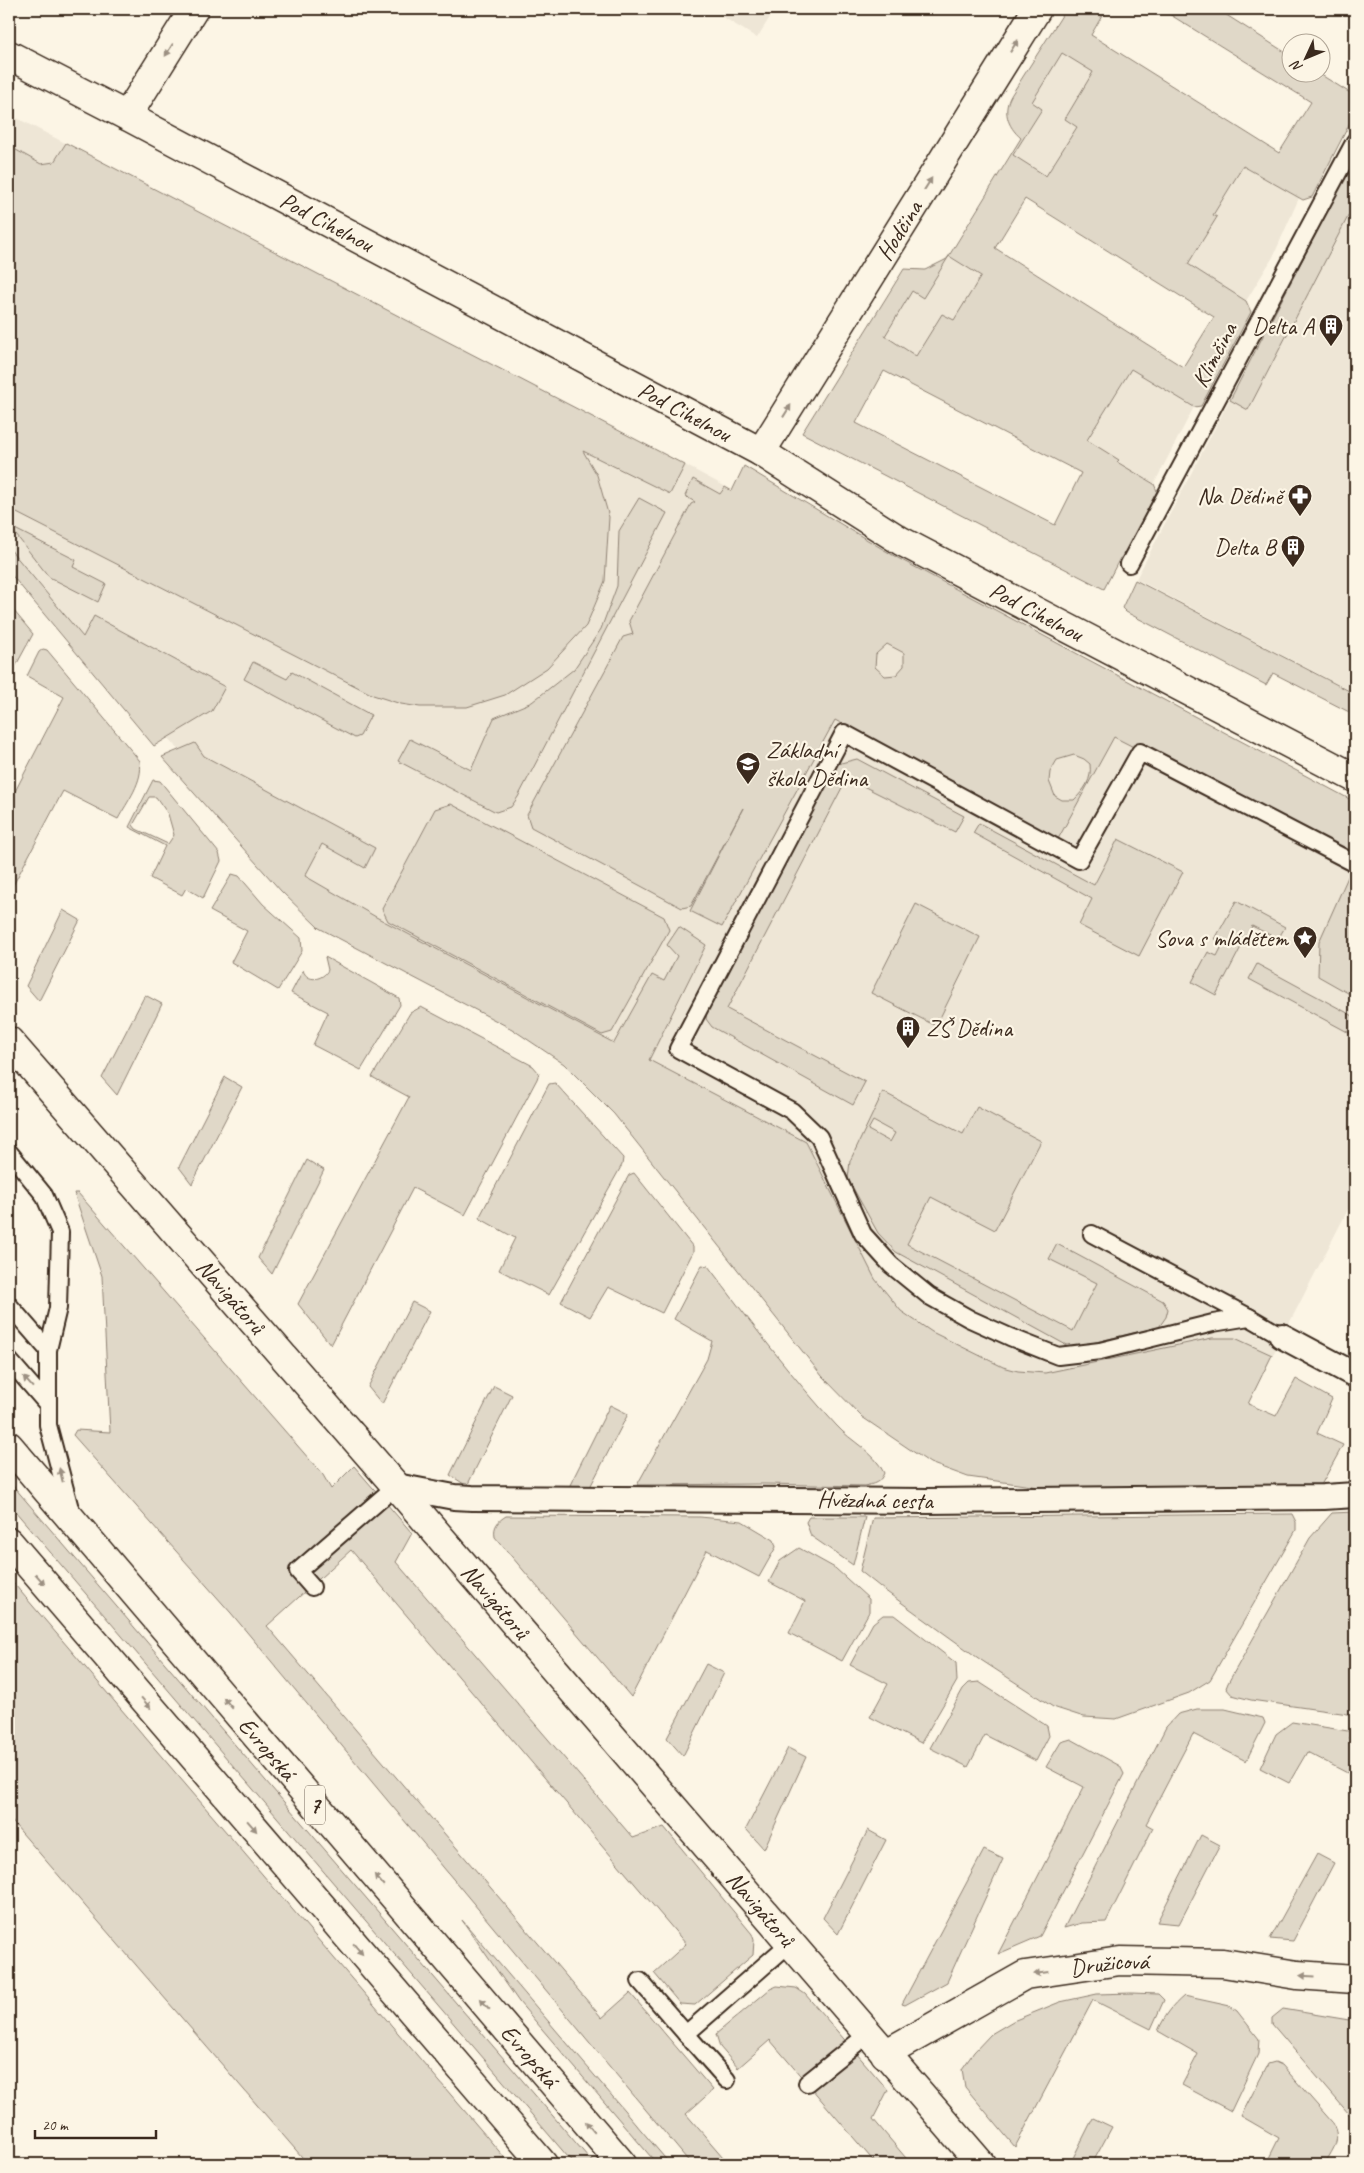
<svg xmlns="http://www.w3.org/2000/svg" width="1364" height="2173" font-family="Caveat,sans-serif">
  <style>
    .built { fill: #eee6d6 }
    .green { fill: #e0d8c8; stroke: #8e8173; fill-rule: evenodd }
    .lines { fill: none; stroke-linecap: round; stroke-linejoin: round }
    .service-casing { stroke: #3b2a1e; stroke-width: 20 }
    .pedestrian-casing { stroke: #3b2a1e; stroke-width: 28 }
    .minor-casing { stroke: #3b2a1e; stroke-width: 31 }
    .primary-casing { stroke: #3b2a1e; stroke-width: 31 }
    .service { stroke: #fcf5e5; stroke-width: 16 }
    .pedestrian { stroke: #fcf5e5; stroke-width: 24 }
    .minor { stroke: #fcf5e5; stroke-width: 28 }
    .primary { stroke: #fcf5e5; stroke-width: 28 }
    .oneway { fill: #9c9082 }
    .labels { text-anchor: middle; stroke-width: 4.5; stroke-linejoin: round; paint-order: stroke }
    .shield { fill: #fcf5e5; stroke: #75675a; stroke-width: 1 }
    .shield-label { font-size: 22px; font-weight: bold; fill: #3b2a1e }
    .street-label { font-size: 24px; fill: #3b2a1e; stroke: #fcf5e5 }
    .poi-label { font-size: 24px; fill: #3b2a1e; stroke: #fcf5e5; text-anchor: end }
  </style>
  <rect width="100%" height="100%" fill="#fcf5e5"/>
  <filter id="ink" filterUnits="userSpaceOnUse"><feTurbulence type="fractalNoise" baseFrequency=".02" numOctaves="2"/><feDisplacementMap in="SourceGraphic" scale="10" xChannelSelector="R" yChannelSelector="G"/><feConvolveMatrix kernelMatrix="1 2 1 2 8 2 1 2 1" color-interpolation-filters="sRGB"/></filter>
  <g filter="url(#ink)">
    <g class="built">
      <path d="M 710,9 L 775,9 L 757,38 Z"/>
      <path d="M 1060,48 L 1098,71 L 1082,126 L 1048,180 L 1009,157 L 1021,138 L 1026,104 Z"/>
      <path d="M 9,114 L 685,465 L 1355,821 L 1355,1196 L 1248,1403 L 1081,1476 L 630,1099 L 295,887 L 9,551 Z"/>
      <path d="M 1355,159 L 1355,693 L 1136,579 Z"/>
      <path d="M 1243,166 L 1299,198 L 1273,257 L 1246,301 L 1188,264 L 1216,218 L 1213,215 Z"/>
      <path d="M 948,256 L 983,275 L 954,323 L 917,359 L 883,337 L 912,290 Z"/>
      <path d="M 1131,369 L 1194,407 L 1154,484 L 1116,462 L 1118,461 L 1086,441 Z"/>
    </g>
    <g class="green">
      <path d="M 1066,9 L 1106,9 L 1091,35 L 1279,153 L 1311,102 L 1161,9 L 1217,9 L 1291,56 L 1292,72 L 1318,73 L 1355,96 L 1355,113 L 1312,197 L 1303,200 L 1243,166 L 1213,215 L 1217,217 L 1188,264 L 1246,301 L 1251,312 L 1201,406 L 1194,407 L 1131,369 L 1087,440 L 1119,460 L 1117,462 L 1154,484 L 1157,491 L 1123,559 L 1120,558 L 1104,589 L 802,433 L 904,269 L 925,270 L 947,259 L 1021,138 C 1007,126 1002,110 1012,94 ZM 1062,53 L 1093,72 L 1065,119 L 1077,127 L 1046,176 L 1013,155 L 1042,109 L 1032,102 ZM 1025,199 L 1214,317 L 1183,367 L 995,248 ZM 949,256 L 981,276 L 954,320 L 942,314 L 916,356 L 885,336 L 912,291 L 923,298 ZM 884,371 L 1081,473 L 1055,525 L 856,423 Z"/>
      <path d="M 66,143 L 685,465 L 670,494 L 583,451 L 597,475 L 609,517 L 605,581 L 586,626 L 547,668 L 505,695 L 467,707 L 420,707 L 401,704 L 373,695 L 9,509 L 9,146 L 41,164 L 54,162 Z"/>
      <path d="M 1355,158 L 1355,203 L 1248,410 L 1230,400 Z"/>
      <path d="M 744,466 L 896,557 L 1355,802 L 1355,860 L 1114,737 L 1058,839 L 835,720 L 722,927 L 690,911 L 743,808 L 691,906 L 682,908 L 531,827 L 527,815 L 623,637 L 633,634 L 629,621 L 691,504 L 695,502 L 685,496 L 693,479 L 720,494 L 725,487 L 732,491 ZM 887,644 L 904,653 L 904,666 L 896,675 L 885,676 L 875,667 L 876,654 ZM 1074,755 L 1084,759 L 1090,764 C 1092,780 1085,789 1074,800 L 1062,800 L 1055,796 L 1049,781 L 1050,772 L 1057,760 Z"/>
      <path d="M 639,498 L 667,513 L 518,797 L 511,807 L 496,812 L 398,761 L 410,739 L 471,770 L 494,718 L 532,702 L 574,669 L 601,629 L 617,586 L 619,531 Z"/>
      <path d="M 9,526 L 76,560 L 73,567 L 106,584 L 98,602 L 49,577 Z"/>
      <path d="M 9,548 L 83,637 L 94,616 L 225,687 L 212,711 L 154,746 L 9,572 Z"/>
      <path d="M 1135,580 L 1355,694 L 1355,715 L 1273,673 L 1266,685 L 1126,612 L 1122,608 Z"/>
      <path d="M 9,605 L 33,634 L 14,669 L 9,666 Z"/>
      <path d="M 43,649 L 47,650 L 140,761 C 144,781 127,802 118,819 L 63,791 L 9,893 L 9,803 L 64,697 L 27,676 L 39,652 Z"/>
      <path d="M 253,662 L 287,679 L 292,672 L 371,715 L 360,736 L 355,738 L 244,679 Z"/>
      <path d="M 195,743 L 204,756 L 375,848 L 365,868 L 322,844 L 305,876 L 376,917 L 614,1043 L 652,975 L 664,981 L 677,956 L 667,945 L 679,927 L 706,945 L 649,1060 L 806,1142 L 875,1279 L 901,1311 L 932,1332 L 1003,1367 L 1018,1371 L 1045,1373 L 1212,1338 L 1235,1338 L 1272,1355 L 1248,1404 L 1276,1416 L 1296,1379 L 1332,1399 L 1317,1433 L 1343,1445 L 1321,1485 L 1170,1491 L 1039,1487 L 968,1477 L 930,1463 L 862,1417 L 822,1376 L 614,1114 L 564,1064 L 512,1029 L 319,928 L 281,891 L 162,757 Z"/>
      <path d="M 857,759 L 964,816 L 955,832 L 847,778 L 727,1009 L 865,1082 L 853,1105 L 712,1027 L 706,1019 L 707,1011 L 837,764 Z"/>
      <path d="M 153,780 L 160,781 L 219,853 L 221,861 L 203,898 L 186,888 L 182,895 L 150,878 L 165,846 L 129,827 ZM 149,797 L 156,797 L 168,814 L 174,835 L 168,844 L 136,829 L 133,825 Z"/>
      <path d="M 451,804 L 664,917 L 669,930 L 612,1032 L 602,1035 L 388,921 L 382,909 L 435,809 Z"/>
      <path d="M 979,823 L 1094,885 L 1118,839 L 1183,872 L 1139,956 L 1079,925 L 1092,899 L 973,833 Z"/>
      <path d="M 1355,861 L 1355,997 L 1318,976 L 1319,942 Z"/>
      <path d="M 232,874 L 239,876 L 263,904 L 301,938 L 302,951 L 278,990 L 231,962 L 247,931 L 210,911 Z"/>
      <path d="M 1236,901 L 1285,927 L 1278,939 L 1252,926 L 1216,995 L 1192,982 L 1208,952 L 1217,956 L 1223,944 L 1215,939 Z"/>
      <path d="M 916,904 L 980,937 L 936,1026 L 871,993 Z"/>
      <path d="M 63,910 L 80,920 L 39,1001 L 26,986 Z"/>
      <path d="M 325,957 L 399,998 L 400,1005 L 361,1070 L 313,1045 L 328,1012 L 291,993 L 303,970 C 307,983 323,980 328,970 Z"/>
      <path d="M 1257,964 L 1355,1017 L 1355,1036 L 1249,979 Z"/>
      <path d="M 145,995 L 162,1004 L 117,1095 L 102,1078 Z"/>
      <path d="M 421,1007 L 533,1066 L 539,1073 L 537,1079 L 465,1215 L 413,1188 L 331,1345 L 298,1304 L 409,1097 L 372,1077 L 410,1013 Z"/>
      <path d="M 225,1077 L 242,1087 L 192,1184 L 179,1167 Z"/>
      <path d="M 555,1083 L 623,1158 L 622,1165 L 549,1295 L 499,1270 L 515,1238 L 479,1218 L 549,1084 Z"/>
      <path d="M 883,1092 L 963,1134 L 977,1107 L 1041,1141 L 995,1230 L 931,1197 L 907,1244 L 1073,1331 L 1097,1283 L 1049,1259 L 1057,1244 L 1163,1301 L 1168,1309 L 1166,1317 L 1159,1327 L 1083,1345 L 1068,1346 L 896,1252 L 878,1233 L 848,1179 L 850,1161 ZM 873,1121 L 895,1133 L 890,1142 L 868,1130 Z"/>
      <path d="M 307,1160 L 324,1170 L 272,1274 L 258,1258 Z"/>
      <path d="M 634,1173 L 693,1247 L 693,1252 L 662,1313 L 608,1287 L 590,1317 L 561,1302 L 629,1175 Z"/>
      <path d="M 74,1193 L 78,1193 L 323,1475 L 331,1489 L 354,1466 L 412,1533 L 396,1562 L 633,1838 L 664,1827 L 752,1934 L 754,1940 L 753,1955 L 695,2005 L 680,2004 L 654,1973 L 686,1944 L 351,1550 L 267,1626 L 602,2018 L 630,1993 L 713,2090 L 686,2114 L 729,2164 L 691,2164 L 231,1613 L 73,1435 L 76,1430 L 110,1432 L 102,1276 Z"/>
      <path d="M 702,1265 L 708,1266 C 749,1320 790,1375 836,1425 C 851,1442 874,1451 884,1473 C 880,1483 874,1484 864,1486 L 763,1484 L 637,1485 L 707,1359 L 712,1341 L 674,1319 Z"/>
      <path d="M 412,1302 L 430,1311 L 382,1404 L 368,1387 Z"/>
      <path d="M 494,1386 L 512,1395 L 467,1486 L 450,1475 Z"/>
      <path d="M 610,1405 L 628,1414 L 590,1487 L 569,1487 Z"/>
      <path d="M 9,1481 L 594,2164 L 574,2164 L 9,1504 Z"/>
      <path d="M 1355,1512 L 1355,1715 L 1251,1700 L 1232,1695 L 1226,1688 L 1228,1683 L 1310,1538 L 1332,1513 Z"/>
      <path d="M 1292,1514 L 1296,1522 L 1296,1530 L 1210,1680 L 1189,1693 L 1116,1719 L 1084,1717 L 1053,1707 L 981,1660 L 884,1590 L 860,1571 L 873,1518 Z"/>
      <path d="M 506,1516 L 700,1517 L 742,1521 L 774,1540 L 776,1547 L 759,1577 L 707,1550 L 631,1697 L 495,1537 C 493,1526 498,1521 506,1516 Z"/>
      <path d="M 809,1517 L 865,1517 L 853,1565 L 811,1536 L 806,1522 Z"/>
      <path d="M 799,1548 L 835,1568 L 869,1599 L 869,1612 L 842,1661 L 789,1633 L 805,1601 L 769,1582 L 780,1561 Z"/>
      <path d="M 9,1578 L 510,2164 L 308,2164 L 9,1818 Z"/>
      <path d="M 883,1615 L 894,1615 L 956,1663 L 957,1681 L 921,1743 L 870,1717 L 888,1684 L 850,1665 L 873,1623 Z"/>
      <path d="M 706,1664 L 724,1673 L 683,1756 L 667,1738 Z"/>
      <path d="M 979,1682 L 1047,1726 L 1049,1736 L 1036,1761 L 985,1735 L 968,1767 L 930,1748 L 963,1689 L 969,1683 Z"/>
      <path d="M 1197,1709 L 1225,1709 L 1263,1718 L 1265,1723 L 1246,1761 L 1193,1734 L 1146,1824 L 1153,1828 L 1106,1922 L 1082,1923 L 1064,1928 L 1166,1727 L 1178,1714 Z"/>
      <path d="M 1292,1722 L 1354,1732 L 1348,1738 L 1355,1741 L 1355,1777 L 1307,1752 L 1289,1783 L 1260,1768 L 1276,1734 Z"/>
      <path d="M 1071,1739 L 1120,1766 L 1124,1774 L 1040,1936 L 998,1954 L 1084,1787 L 1046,1767 L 1061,1742 Z"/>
      <path d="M 788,1748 L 806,1757 L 764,1849 L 746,1829 Z"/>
      <path d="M 868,1830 L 886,1840 L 838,1934 L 823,1918 Z"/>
      <path d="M 1201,1835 L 1220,1845 L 1179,1924 L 1157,1922 Z"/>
      <path d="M 984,1850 L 1003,1859 L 947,1982 L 905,2005 L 902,2004 Z"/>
      <path d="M 1317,1854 L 1334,1863 L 1293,1941 L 1270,1939 Z"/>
      <path d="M 462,1920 L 670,2164 L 657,2164 L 519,2002 Z"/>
      <path d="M 777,1986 L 796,1988 L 805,1994 L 888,2090 L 873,2119 L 911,2164 L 876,2164 L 770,2040 L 738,2068 L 720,2047 L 716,2034 L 770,1989 Z"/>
      <path d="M 1131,1993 L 1158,1994 L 1164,2000 L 1151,2029 L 1093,2000 L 1015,2147 L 965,2087 L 962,2069 L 974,2052 L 991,2034 L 1013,2021 L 1060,2002 L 1097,1994 Z"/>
      <path d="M 1184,1996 L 1230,2006 L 1237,2011 L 1259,2039 L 1258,2054 L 1231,2111 L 1182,2085 L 1198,2054 L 1158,2031 C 1164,2017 1172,2006 1184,1996 Z"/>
      <path d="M 1283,2009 L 1355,2021 L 1355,2121 L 1272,2024 L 1272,2018 Z"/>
      <path d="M 1275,2062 L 1282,2065 L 1332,2122 C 1342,2141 1334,2146 1325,2164 L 1266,2164 L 1279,2138 L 1241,2116 L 1268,2064 Z"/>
      <path d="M 1093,2118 L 1112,2127 L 1092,2164 L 1070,2164 Z"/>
    </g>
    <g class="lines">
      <defs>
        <g id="service">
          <path d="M 1129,564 L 1355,141"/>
          <path d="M 9,1152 L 44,1195 L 60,1232 L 58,1308 L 48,1350"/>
          <path d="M 1092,1234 L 1249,1317"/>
          <path d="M 9,1305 L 48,1350 L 48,1425 L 71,1512"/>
          <path d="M 1282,1336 L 1249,1317 L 1213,1323 L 1100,1351 L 1058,1356 L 1010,1337 L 970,1319 L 929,1296 L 891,1265 L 863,1234 L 819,1137 L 792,1111 L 678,1049 L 844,733 L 1079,860 L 1140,752 L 1352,862"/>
          <path d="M 9,1360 L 48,1405"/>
          <path d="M 312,1587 L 298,1571 L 396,1486"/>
          <path d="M 640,1981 L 686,2034"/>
          <path d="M 727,2080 L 686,2034 L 790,1943"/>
          <path d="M 807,2083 L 868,2034"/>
        </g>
        <g id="pedestrian">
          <path d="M 1282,1336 L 1355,1375"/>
          <path d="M 396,1486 L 454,1497 L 472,1498 L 928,1501 L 1324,1497 L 1355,1495"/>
        </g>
        <g id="minor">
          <path id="s1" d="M 9,55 L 127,116 L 761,452 L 901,541 L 1355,778"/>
          <path d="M 127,116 L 194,9"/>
          <path id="s2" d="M 761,452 L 1037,9"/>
          <path id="s3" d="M 9,1041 L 396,1486 L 981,2164"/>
          <path id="s4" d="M 885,2054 L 1025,1975 L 1120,1961 L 1223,1963 L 1297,1975 L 1355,1979"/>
        </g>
        <g id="primary">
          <path id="s5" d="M 9,1446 L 622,2164"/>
          <path d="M 9,1542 L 543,2164"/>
        </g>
      </defs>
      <use href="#service" class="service-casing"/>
      <use href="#pedestrian" class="pedestrian-casing"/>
      <use href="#minor" class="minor-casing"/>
      <use href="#primary" class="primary-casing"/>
      <use href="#service" class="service"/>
      <use href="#pedestrian" class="pedestrian"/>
      <use href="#minor" class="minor"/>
      <use href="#primary" class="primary"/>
    </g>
    <defs><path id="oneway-solid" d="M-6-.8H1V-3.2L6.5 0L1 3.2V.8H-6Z" transform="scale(1.25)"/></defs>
    <g class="oneway">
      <use href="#oneway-solid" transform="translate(1014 46) rotate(-58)"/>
      <use href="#oneway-solid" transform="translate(169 50) rotate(122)"/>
      <use href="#oneway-solid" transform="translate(928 184) rotate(-58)"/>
      <use href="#oneway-solid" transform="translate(787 411) rotate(-58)"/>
      <use href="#oneway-solid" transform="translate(28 1382) rotate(-131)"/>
      <use href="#oneway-solid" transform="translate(61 1475) rotate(-104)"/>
      <use href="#oneway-solid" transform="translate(40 1579) rotate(49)"/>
      <use href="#oneway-solid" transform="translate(146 1703) rotate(49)"/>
      <use href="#oneway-solid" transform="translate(228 1703) rotate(-130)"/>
      <use href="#oneway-solid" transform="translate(252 1826) rotate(49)"/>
      <use href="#oneway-solid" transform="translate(379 1880) rotate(-130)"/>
      <use href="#oneway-solid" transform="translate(358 1949) rotate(49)"/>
      <use href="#oneway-solid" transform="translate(1041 1973) rotate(172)"/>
      <use href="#oneway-solid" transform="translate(1307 1976) rotate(-177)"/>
      <use href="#oneway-solid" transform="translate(485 2004) rotate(-130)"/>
      <use href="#oneway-solid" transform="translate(590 2127) rotate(-130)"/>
    </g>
  </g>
  <defs>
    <symbol id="building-pin" viewBox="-11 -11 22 30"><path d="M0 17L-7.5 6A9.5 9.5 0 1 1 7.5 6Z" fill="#3b2a1e" stroke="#fcf5e5"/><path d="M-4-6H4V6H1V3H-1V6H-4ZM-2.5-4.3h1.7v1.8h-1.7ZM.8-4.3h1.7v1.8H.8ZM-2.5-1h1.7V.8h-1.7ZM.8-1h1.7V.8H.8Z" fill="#fff"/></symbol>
    <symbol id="pharmacy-pin" viewBox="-11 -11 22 30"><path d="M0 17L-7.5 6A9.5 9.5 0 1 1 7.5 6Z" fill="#3b2a1e" stroke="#fcf5e5"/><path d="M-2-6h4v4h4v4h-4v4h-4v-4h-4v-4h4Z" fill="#fff"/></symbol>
    <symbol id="school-pin" viewBox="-11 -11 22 30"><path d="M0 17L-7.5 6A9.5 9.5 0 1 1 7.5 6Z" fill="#3b2a1e" stroke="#fcf5e5"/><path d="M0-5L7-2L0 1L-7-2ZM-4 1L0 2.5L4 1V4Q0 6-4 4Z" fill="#fff"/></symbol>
    <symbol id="sight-pin" viewBox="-11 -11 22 30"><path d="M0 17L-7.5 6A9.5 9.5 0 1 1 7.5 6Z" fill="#3b2a1e" stroke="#fcf5e5"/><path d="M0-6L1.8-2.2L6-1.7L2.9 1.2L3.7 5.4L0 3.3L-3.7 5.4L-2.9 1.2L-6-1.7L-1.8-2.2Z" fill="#fff"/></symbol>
  </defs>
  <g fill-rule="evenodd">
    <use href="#building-pin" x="1317" y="312" width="28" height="38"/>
    <use href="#pharmacy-pin" x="1286" y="482" width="28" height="38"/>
    <use href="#building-pin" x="1279" y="533" width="28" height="38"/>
    <use href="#school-pin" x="734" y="750" width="28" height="38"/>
    <use href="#sight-pin" x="1291" y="924" width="28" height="38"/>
    <use href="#building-pin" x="894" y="1014" width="28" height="38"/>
  </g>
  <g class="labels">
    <rect class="shield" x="305" y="1785.5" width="20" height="39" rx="4"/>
    <g class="shield-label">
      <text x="315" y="1813">7</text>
    </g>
    <g class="street-label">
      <text dy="8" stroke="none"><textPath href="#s1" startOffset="359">Pod Cihelnou</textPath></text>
      <text dy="8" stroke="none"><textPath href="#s2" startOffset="261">Hodčina</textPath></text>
      <text transform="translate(1214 355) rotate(-62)" y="8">Klimčina</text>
      <text dy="8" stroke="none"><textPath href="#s1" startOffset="764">Pod Cihelnou</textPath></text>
      <text dy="8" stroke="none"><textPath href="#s1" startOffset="1169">Pod Cihelnou</textPath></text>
      <text dy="8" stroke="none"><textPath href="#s3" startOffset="338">Navigátorů</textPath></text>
      <text transform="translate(875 1500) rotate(1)" y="8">Hvězdná cesta</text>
      <text dy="8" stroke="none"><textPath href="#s3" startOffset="742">Navigátorů</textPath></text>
      <text dy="8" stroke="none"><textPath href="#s5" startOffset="398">Evropská</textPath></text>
      <text dy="8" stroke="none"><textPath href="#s3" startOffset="1148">Navigátorů</textPath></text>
      <text dy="8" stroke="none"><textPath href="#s4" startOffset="246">Družicová</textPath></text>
      <text dy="8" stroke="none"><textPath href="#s5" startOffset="802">Evropská</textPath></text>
    </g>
    <g class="poi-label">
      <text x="1314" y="334">Delta A</text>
      <text x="1282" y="504">Na Dědině</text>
      <text x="1276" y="555">Delta B</text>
      <text x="766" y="758" text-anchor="start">Základní<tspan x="766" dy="28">škola Dědina</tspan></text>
      <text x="1288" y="946">Sova s mládětem</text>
      <text x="926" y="1036" text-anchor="start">ZŠ Dědina</text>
    </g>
  </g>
  <rect width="1364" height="2173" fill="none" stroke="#fcf5e5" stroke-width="30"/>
  <rect x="15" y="15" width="1334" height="2143" fill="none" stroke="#3b2a1e" stroke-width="2" filter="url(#ink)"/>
  <g transform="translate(1306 58) rotate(226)"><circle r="24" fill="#fcf5e5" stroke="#afa495"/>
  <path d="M0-4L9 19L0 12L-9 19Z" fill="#3b2a1e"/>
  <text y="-8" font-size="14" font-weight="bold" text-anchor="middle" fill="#3b2a1e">N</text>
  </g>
  <path d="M35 2130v8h121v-8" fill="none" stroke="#3b2a1e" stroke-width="2.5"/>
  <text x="42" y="2130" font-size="15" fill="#3b2a1e" stroke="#fcf5e5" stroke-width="4" paint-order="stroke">20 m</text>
</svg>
